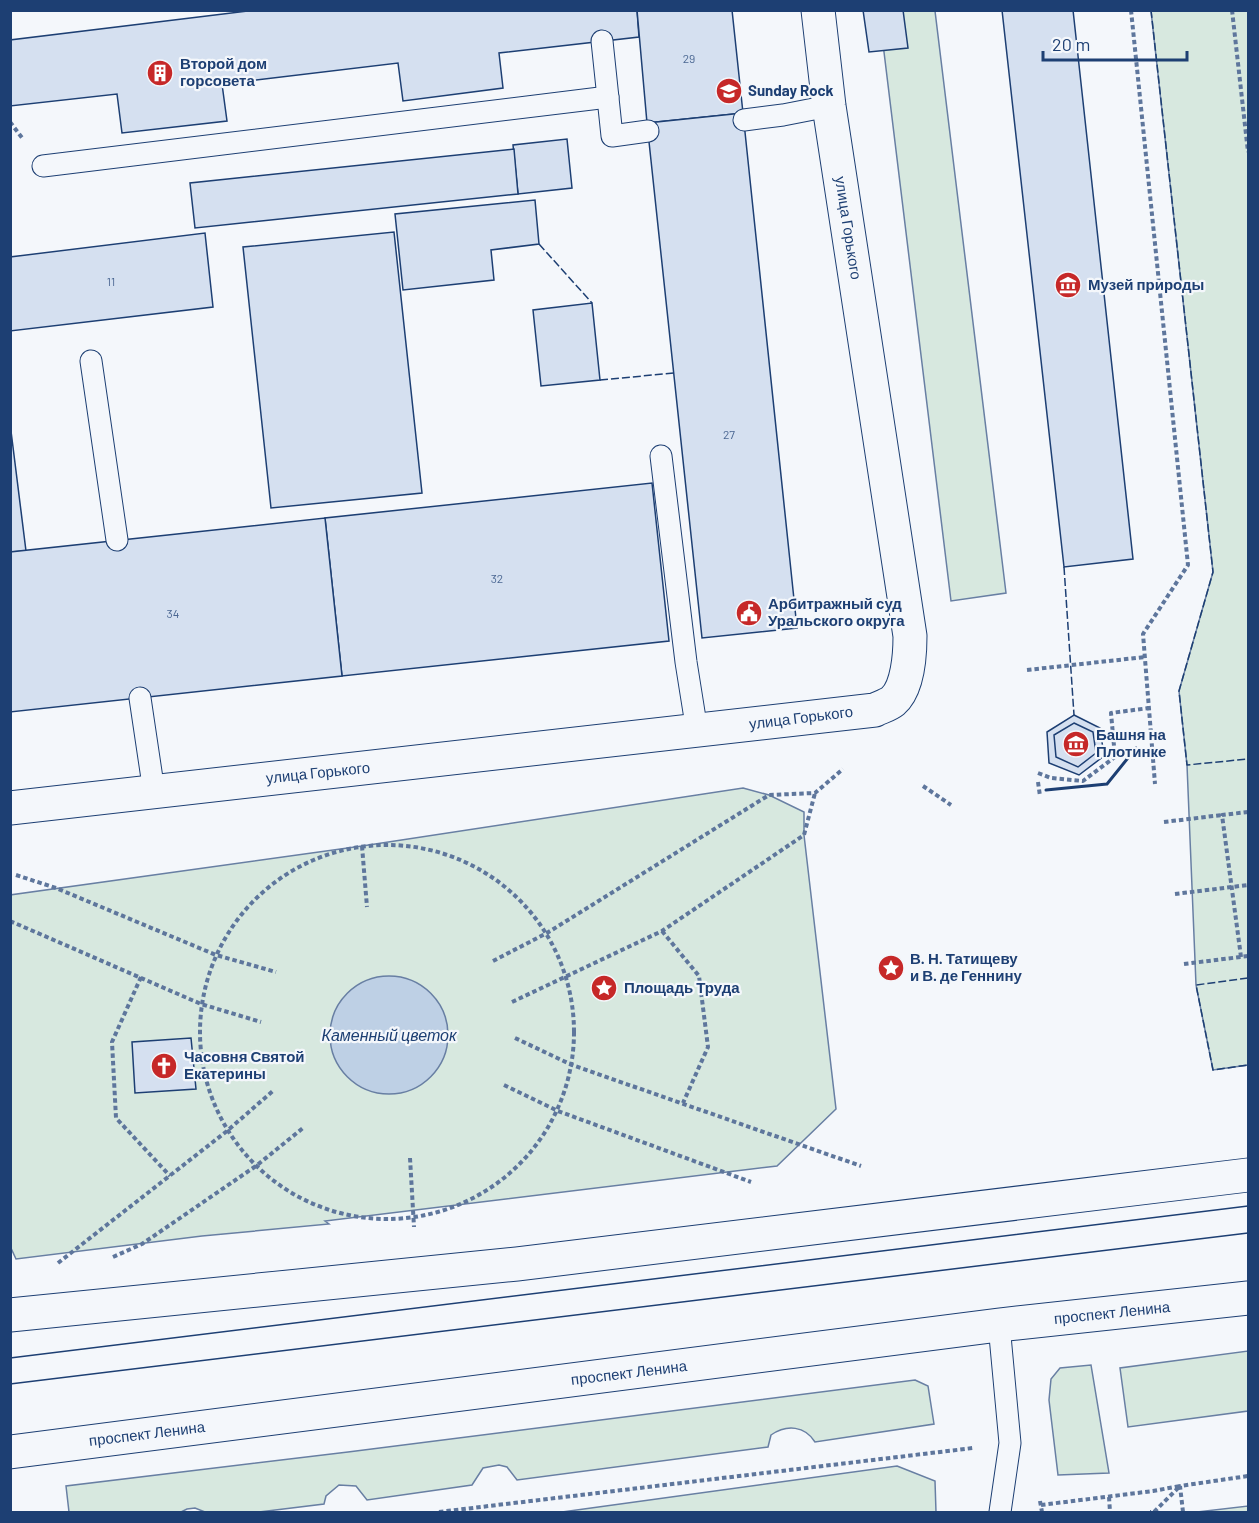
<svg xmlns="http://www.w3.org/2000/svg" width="1259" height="1523" font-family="Barlow,sans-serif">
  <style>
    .green { fill: #d7e8df; stroke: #687fa3; stroke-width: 1.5 }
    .water { fill: #bed0e5; stroke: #687fa3; stroke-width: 1.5 }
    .building { fill: #d5e0f0; stroke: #1d3f73; stroke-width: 1.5 }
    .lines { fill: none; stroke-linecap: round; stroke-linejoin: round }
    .lane-casing { stroke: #1d3f73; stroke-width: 23 }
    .street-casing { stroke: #1d3f73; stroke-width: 35 }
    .secondary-casing { stroke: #1d3f73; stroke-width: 35 }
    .path { stroke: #5e769c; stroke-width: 4; stroke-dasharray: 4.5 3; stroke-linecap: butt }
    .lane { stroke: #f4f7fb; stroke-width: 21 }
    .street { stroke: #f4f7fb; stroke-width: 33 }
    .secondary { stroke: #f4f7fb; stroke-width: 33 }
    .tram { stroke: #1d3f73; stroke-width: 1.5 }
    .fence { stroke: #1d3f73; stroke-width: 1.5; stroke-dasharray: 8 3; stroke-linecap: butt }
    .wall { stroke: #1d3f73; stroke-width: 3 }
    .labels { text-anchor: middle; stroke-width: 4.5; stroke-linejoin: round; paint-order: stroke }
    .number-label { font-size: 12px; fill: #4b6792 }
    .poi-label { font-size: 15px; font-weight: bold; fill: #1d3f73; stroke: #f4f7fb; text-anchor: start }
    .street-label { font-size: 15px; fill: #1d3f73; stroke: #f4f7fb }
    .water-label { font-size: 16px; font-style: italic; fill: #1d3f73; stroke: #f4f7fb }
  </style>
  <rect width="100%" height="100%" fill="#f4f7fb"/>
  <g class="green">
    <path d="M 879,11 L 935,11 L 1006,593 L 951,601 Z"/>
    <path d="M 1151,11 L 1248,11 L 1248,1065 L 1213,1070 L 1196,985 L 1187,765 L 1179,691 L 1213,572 Z"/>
    <path d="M 743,788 L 769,795 L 804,812 L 804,835 L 836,1109 L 777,1166 L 325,1221 L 329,1224 L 202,1236 L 16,1259 L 10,1246 L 10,895 L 362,846 Z"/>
    <path d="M 1248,1351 L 1248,1411 L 1128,1427 L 1120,1368 Z"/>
    <path d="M 1091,1365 L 1109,1473 L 1058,1475 L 1049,1400 L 1051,1379 L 1060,1368 Z"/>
    <path d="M 915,1380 L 928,1386 L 934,1424 L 815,1442 C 805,1426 787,1424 771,1435 L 768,1447 L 517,1480 L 507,1467 L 499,1465 L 483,1468 L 472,1485 L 367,1500 L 356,1486 L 339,1485 L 326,1496 L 324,1504 L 259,1512 L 205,1512 L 195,1508 L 187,1509 L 181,1512 L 69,1512 L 66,1486 L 348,1452 Z"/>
    <path d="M 897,1466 L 935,1481 L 936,1512 L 562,1512 Z"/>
    <path d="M 1248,1506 L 1248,1512 L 1197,1512 Z"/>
  </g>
  <circle class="water" cx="389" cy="1035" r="59"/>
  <g class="building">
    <path d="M 256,10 L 637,10 L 639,37 L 499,53 L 503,88 L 403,101 L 398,63 L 222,84 L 227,121 L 122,133 L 117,94 L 10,106 L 10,40 Z"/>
    <path d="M 637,10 L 732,10 L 743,113 L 647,123 Z"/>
    <path d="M 863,10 L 903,10 L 908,48 L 869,52 Z"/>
    <path d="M 1002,10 L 1073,10 L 1133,559 L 1064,567 Z"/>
    <path d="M 743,113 L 797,628 L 702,638 L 647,123 Z"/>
    <path d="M 567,139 L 572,188 L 518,194 L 513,145 Z"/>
    <path d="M 514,149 L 518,194 L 195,228 L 190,183 Z"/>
    <path d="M 535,200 L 539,244 L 491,250 L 494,280 L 403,290 L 395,214 Z"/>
    <path d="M 394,232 L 422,493 L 271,508 L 243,247 Z"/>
    <path d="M 205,233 L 213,307 L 10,331 L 10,257 Z"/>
    <path d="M 592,303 L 600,380 L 541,386 L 533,310 Z"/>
    <path d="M 10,423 L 26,551 L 10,552 Z"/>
    <path d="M 652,483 L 669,641 L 342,676 L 325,518 Z"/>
    <path d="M 325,518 L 342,676 L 10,712 L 10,552 Z"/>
    <path d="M 1074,715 L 1100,728 L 1104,756 L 1079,775 L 1049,763 L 1047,732 Z"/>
    <path d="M 1074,723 L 1093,732 L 1096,753 L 1078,767 L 1056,757 L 1054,735 Z"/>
    <path d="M 191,1038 L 196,1089 L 135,1093 L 132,1042 Z"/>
  </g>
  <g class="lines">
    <defs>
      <g id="lane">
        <path d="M 602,41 L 612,136 L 648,131"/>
        <path d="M 744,120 L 783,115 L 829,106"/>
        <path d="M 43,166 L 608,97"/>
        <path d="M 91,361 L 117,540"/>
        <path d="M 661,456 L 686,662 L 697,731"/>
        <path d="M 140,698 L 154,792"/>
        <path d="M 999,1325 L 1010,1443 L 1000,1512"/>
      </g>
      <path id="street" d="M 10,808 L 875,710 C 881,707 888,705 893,701 C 908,688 910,654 910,636 L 829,106 L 818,10"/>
      <g id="secondary">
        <path d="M 10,1315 L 517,1264 L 1248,1175"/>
        <path d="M 10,1452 L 999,1325 L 1248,1298"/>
      </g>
    </defs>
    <use href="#lane" class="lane-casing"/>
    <use href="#street" class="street-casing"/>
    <use href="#secondary" class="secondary-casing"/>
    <g class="path">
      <path d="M 1131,10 L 1188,565 L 1143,634 L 1155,784"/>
      <path d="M 1232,10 L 1248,152"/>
      <path d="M 10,122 L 23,139"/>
      <path d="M 1027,670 L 1145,657"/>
      <path d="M 1038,773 L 1051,778 L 1083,781 L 1115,757 L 1111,713 L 1149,708"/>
      <path d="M 1038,782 L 1040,796"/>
      <path d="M 923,786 L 951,805"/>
      <path d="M 1164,822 L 1222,815"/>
      <circle cx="387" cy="1032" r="187"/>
      <path d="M 362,846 L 367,907"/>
      <path d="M 16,875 L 56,888 L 216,955 L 276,972"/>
      <path d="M 1175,894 L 1248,885"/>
      <path d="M 10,921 L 201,1004 L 261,1022"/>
      <path d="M 662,931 L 699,976 L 708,1047 L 683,1103"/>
      <path d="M 1241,957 L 1222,815 L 1248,812"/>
      <path d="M 493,961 L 547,933 L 769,795 L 815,793 L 843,769"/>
      <path d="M 1184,964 L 1248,956"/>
      <path d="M 141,977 L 112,1042 L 116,1118 L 170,1176"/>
      <path d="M 512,1002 L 662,931 L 804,835 L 815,793"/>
      <path d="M 515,1038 L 572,1065 L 861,1166"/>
      <path d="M 504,1085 L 558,1111 L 751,1182"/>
      <path d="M 410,1158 L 414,1227"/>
      <path d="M 113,1257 L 142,1244 L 256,1166 L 303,1128"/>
      <path d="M 58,1263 L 227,1131 L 274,1090"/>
      <path d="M 1109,1497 L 1110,1512"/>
      <path d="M 1040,1501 L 1042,1512"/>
      <path d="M 1041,1505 L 1153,1491 L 1180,1486 L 1154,1512 L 1150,1512"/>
      <path d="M 439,1512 L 973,1448"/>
      <path d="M 1183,1512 L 1180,1486 L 1248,1476"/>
    </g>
    <use href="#lane" class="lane"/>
    <use href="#street" class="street"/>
    <use href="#secondary" class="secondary"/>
    <g class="tram">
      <path d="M 10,1358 L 1248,1206"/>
      <path d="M 10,1384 L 1248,1233"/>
    </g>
    <g class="fence">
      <path d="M 1151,10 L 1213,572 L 1179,691 L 1187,765 L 1248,759"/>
      <path d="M 539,244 L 592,303"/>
      <path d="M 600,380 L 674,373"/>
      <path d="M 1064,567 L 1074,715"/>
      <path d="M 1248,978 L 1196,985 L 1213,1070 L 1248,1065"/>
    </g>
    <path class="wall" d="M 1046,790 L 1107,784 L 1136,748"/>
  </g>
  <defs>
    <symbol id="building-disc" viewBox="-11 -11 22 22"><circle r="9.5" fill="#c62828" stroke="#f4f7fb"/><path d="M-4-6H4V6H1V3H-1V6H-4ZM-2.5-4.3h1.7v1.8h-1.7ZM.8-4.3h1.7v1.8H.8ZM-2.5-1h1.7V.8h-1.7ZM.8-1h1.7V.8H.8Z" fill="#fff"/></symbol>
    <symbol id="school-disc" viewBox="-11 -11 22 22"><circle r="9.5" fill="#c62828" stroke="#f4f7fb"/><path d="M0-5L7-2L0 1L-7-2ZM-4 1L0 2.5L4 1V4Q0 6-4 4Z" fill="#fff"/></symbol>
    <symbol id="museum-disc" viewBox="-11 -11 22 22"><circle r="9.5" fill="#c62828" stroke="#f4f7fb"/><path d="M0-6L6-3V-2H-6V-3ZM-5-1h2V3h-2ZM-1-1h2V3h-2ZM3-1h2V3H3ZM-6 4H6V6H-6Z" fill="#fff"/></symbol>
    <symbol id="civic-disc" viewBox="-11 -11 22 22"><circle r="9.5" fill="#c62828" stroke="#f4f7fb"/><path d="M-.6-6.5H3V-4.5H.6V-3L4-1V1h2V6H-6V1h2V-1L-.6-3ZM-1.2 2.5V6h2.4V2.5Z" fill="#fff"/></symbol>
    <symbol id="sight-disc" viewBox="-11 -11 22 22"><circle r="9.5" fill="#c62828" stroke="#f4f7fb"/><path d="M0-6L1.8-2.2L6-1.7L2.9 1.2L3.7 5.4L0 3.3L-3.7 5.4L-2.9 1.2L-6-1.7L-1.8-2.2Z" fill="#fff"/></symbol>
    <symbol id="church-disc" viewBox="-11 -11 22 22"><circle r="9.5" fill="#c62828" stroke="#f4f7fb"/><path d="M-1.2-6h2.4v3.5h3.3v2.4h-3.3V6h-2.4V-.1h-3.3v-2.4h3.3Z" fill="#fff"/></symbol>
  </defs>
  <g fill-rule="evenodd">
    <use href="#building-disc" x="145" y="58" width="30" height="30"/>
    <use href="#school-disc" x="714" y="76" width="30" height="30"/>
    <use href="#museum-disc" x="1053" y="270" width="30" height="30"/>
    <use href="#civic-disc" x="734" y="598" width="30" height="30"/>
    <use href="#museum-disc" x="1061" y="729" width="30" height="30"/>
    <use href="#sight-disc" x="876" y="953" width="30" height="30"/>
    <use href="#sight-disc" x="589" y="973" width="30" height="30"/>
    <use href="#church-disc" x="149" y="1051" width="30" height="30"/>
  </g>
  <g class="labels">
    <g class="number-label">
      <text x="689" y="63">29</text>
      <text x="111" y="286">11</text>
      <text x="729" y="439">27</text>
      <text x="497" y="583">32</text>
      <text x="173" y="618">34</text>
    </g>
    <g class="poi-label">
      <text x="180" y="69">Второй дом<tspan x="180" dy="17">горсовета</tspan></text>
      <text x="748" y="96">Sunday Rock</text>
      <text x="1088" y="290">Музей природы</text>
      <text x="768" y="609">Арбитражный суд<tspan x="768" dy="17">Уральского округа</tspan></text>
      <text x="1096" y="740">Башня на<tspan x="1096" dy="17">Плотинке</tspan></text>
      <text x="910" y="964">В. Н. Татищеву<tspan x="910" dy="17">и В. де Геннину</tspan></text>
      <text x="624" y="993">Площадь Труда</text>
      <text x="184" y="1062">Часовня Святой<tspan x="184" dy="17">Екатерины</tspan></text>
    </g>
    <g class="street-label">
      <text transform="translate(848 228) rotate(81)" y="5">улица Горького</text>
      <text transform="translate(801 718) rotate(-7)" y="5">улица Горького</text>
      <text transform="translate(318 773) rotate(-6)" y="5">улица Горького</text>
      <text transform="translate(1112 1313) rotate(-6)" y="5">проспект Ленина</text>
      <text transform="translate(629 1373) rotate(-7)" y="5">проспект Ленина</text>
      <text transform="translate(147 1434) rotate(-7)" y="5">проспект Ленина</text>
    </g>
    <g class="water-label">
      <text x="389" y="1041">Каменный цветок</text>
    </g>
  </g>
  <rect width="1259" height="1523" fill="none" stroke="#1d3f73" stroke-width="24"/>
  <path d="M1043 51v9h144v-9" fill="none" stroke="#1d3f73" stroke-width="3"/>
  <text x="1052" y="51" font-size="18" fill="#1d3f73" stroke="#f4f7fb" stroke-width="4.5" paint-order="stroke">20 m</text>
</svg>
